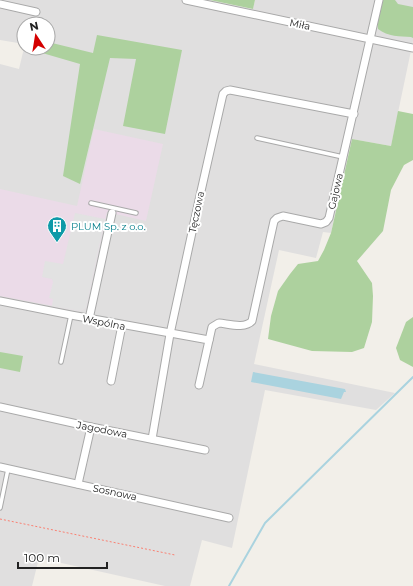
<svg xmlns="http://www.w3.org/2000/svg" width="413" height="586" font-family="Montserrat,sans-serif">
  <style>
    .residential { fill: #e0dfdf }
    .industrial { fill: #ebdbe8 }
    .forest { fill: #add19e }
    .parking { fill: #e2e2e2 }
    .water { fill: #aad3df }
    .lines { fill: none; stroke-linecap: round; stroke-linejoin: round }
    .stream { stroke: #aad3df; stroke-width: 2 }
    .lane-casing { stroke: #a9a9a9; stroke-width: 5.5 }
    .street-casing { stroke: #a9a9a9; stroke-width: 9 }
    .path { stroke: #fa8072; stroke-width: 1; stroke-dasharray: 2 2; stroke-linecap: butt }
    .lane { stroke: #fff; stroke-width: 3.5 }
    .street { stroke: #fff; stroke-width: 7 }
    .labels { text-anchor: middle; stroke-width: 4; stroke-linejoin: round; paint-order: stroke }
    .street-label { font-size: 10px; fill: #222; stroke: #fff }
    .culture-label { font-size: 10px; fill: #0d838f; stroke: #fff; text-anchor: start }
  </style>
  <rect width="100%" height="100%" fill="#f2efe9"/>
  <path class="residential" d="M 0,0 L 210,0 L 253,9 L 255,0 L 413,0 L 413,41 L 391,146 L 352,139 L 331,233 L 323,232 L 316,258 L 279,250 L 254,364 L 395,393 L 376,410 L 265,390 L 232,548 L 202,540 L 190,586 L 165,586 L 39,558 L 32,586 L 0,586 L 0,64 L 19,69 L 24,48 L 48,48 L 48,24 L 24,24 L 24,44 L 0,40 Z"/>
  <path class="industrial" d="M 94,129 L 163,144 L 146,221 L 107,212 L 86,308 L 80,311 L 0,296 L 0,189 L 77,206 Z"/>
  <g class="forest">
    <path d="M 210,0 L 255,0 L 253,9 Z"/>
    <path d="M 382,0 L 395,0 L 398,4 L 413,7 L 413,38 L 411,37 C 400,36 388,37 378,29 L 377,21 Z"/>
    <path d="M 97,35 L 182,50 L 165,134 L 123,126 L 136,59 L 110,58 L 80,184 L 63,176 L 80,64 L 32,50 L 32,48 L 48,48 L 48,42 L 93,53 Z"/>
    <path d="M 398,111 L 413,114 L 413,160 L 404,165 L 391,190 L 383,231 L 357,261 L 372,283 L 373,296 L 372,322 L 364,348 L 352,352 L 312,351 L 268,339 L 271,316 L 278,291 L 290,274 L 298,264 L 318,261 L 324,250 L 331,233 L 352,139 L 391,146 Z"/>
    <path d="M 413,317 L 413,367 L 400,360 L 396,348 L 406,322 Z"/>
    <path d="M 0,352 L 23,356 L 20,372 L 0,368 Z"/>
  </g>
  <path class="parking" d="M 75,213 L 105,219 L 86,308 L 80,311 L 52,306 L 53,299 L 49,298 L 53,282 L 52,279 L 42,277 L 45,261 L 63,264 Z"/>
  <path class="water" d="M 253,372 L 345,389 L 346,392 L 344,392 L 341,399 L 251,382 Z"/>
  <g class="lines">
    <path class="stream" d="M 229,586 L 265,523 L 413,377"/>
    <defs>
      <g id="lane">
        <path d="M 257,138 L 343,157"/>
        <path d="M 91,203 L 136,213"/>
        <path d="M 61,362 L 71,315"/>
        <path d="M 0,508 L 8,469"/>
      </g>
      <g id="street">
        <path d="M 186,0 L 413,48"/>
        <path d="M 0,4 L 36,12"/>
        <path d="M 0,301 L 71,315 L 209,340"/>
        <path d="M 89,319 L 112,213"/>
        <path d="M 111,381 L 122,325"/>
        <path d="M 199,385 L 212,327 L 217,324 L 219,323 C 229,324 245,329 252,321 L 274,221 L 277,218 L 283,216 L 321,224 L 326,222 L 329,218 L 379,0"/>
        <path d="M 0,407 L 91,427 L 205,450"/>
        <path d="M 152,439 L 170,334 L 199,200 L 223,94 L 226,91 L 230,90 L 354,114"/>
        <path d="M 0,467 L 229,518"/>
        <path d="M 78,484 L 91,427"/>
      </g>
    </defs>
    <use href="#lane" class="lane-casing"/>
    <use href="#street" class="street-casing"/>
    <path class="path" d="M 0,519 L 175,555"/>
    <use href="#lane" class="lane"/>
    <use href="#street" class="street"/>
  </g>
  <defs>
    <symbol id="building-pin" viewBox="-11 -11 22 30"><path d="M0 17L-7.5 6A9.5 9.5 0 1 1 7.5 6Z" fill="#0f9aa8" stroke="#fff"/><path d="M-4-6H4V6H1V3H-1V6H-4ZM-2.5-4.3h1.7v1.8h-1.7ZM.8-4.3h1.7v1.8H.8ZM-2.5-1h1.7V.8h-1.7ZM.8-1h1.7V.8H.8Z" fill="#fff"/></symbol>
  </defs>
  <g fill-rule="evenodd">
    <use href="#building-pin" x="46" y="215" width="22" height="30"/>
  </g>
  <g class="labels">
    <g class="street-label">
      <text transform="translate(300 24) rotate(12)" y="4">Miła</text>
      <text transform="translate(335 191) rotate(-77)" y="4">Gajowa</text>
      <text transform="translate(196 212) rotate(-78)" y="4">Tęczowa</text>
      <text transform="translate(104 322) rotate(11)" y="4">Wspólna</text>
      <text transform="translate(102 429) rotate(11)" y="4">Jagodowa</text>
      <text transform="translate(115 492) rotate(12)" y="4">Sosnowa</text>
    </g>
    <g class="culture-label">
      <text x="71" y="230">PLUM Sp. z o.o.</text>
    </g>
  </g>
  <g transform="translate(36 36) rotate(348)"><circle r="19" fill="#ffffff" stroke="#a7a7a7"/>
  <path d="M0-3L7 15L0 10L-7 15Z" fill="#d40000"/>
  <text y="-6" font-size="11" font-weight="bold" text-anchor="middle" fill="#222222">N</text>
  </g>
  <path d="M18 562v6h89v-6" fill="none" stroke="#222222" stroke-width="2"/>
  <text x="24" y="562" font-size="12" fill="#222222" stroke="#ffffff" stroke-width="3" paint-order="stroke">100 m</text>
</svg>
